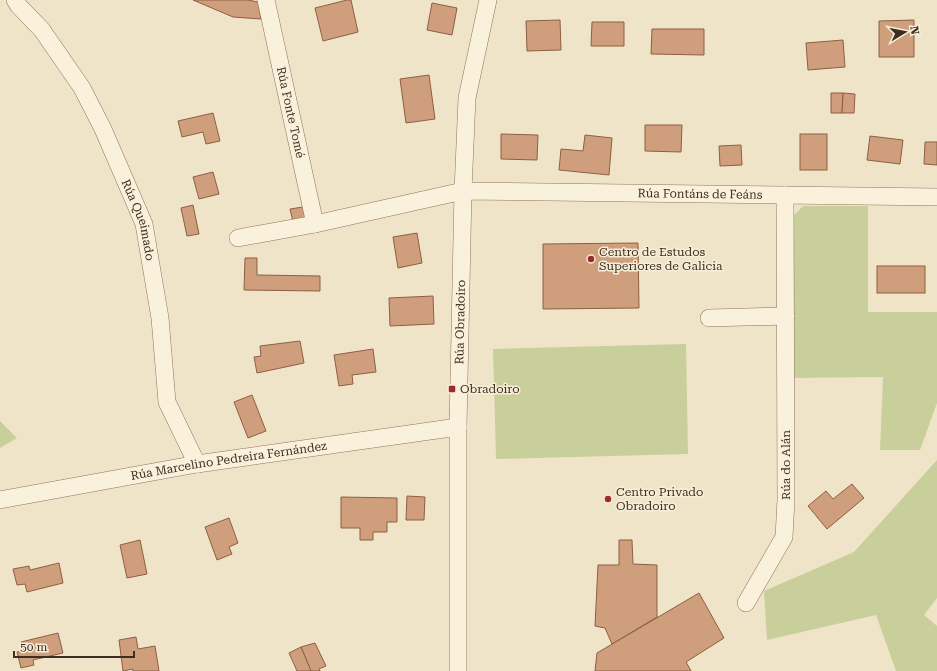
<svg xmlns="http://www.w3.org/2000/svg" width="937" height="671" font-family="'Roboto Serif',serif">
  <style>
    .green { fill: #c9cf9b }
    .building { fill: #cf9f7d; stroke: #8d5f41 }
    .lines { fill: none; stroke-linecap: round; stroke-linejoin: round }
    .minor-casing { stroke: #8d765c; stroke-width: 18 }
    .minor { stroke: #faf1dc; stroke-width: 17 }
    .poi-dot { fill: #9e2a2b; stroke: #f7eed8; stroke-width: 1.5 }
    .labels { text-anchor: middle; stroke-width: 3; stroke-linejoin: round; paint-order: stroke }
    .street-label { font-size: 12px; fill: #3d2e20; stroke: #f7eed8 }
    .poi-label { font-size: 12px; fill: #3d2e20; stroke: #f7eed8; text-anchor: start }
  </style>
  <rect width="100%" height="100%" fill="#f0e4c8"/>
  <g class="green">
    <path d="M 803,206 L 868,206 L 868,312 L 937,312 L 937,403 L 920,450 L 880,450 L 883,377 L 792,378 L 794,215 Z"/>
    <path d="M 686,344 L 688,454 L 496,459 L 493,349 Z"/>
    <path d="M 0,421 L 17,438 L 0,448 Z"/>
    <path d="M 937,460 L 937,598 L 924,615 L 937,626 L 937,671 L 896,671 L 876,615 L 767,640 L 764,591 L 854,552 Z"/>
  </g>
  <g class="building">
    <path d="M 193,0 L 248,0 L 258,2 L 261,19 L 233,17 Z"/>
    <path d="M 347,0 L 351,0 L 358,32 L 323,41 L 315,8 Z"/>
    <path d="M 432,3 L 457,8 L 452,35 L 427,30 Z"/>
    <path d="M 560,20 L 561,50 L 527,51 L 526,21 Z"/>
    <path d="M 914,20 L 914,57 L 879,57 L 879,21 Z"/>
    <path d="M 592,22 L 624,22 L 624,46 L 591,46 Z"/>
    <path d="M 652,29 L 704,29 L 704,55 L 651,54 Z"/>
    <path d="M 843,40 L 845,67 L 808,70 L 806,43 Z"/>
    <path d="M 429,75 L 435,119 L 406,123 L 400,79 Z"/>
    <path d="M 831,93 L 843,93 L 842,113 L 831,113 Z"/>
    <path d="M 843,93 L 855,94 L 854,113 L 842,113 Z"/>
    <path d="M 213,113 L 220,141 L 206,144 L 203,132 L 182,137 L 178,121 Z"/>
    <path d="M 645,125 L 682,125 L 681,152 L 645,151 Z"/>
    <path d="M 501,134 L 538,135 L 537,160 L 501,159 Z"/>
    <rect x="800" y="134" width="27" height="36"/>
    <path d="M 585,135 L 612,138 L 609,175 L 559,170 L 561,149 L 583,151 Z"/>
    <path d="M 870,136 L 903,140 L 900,164 L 867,160 Z"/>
    <path d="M 925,142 L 937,142 L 937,165 L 924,164 Z"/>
    <path d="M 741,145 L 742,165 L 720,166 L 719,146 Z"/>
    <path d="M 213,172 L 219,194 L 199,199 L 193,177 Z"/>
    <path d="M 193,205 L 199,234 L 187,236 L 181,208 Z"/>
    <path d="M 303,207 L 306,220 L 293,222 L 290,209 Z"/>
    <path d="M 417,233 L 422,263 L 398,268 L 393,237 Z"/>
    <path d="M 638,243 L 639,308 L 543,309 L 543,244 Z"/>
    <path d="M 245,258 L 257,258 L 257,275 L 320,276 L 320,291 L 244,290 Z"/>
    <rect x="877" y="266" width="48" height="27"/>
    <path d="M 433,296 L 434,324 L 390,326 L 389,298 Z"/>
    <path d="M 300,341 L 304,363 L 257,373 L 254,357 L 261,356 L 260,346 Z"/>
    <path d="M 373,349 L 376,372 L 352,375 L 353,384 L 339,386 L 334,355 Z"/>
    <path d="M 252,395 L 266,431 L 248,438 L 234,402 Z"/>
    <path d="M 852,484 L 864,498 L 827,529 L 808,506 L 826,491 L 833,499 Z"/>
    <path d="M 407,496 L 425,497 L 424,520 L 406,520 Z"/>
    <path d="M 341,497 L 397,498 L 397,522 L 387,522 L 387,532 L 373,532 L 373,540 L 360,540 L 360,528 L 341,528 Z"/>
    <path d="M 229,518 L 238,543 L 229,547 L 232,554 L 217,560 L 205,527 Z"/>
    <path d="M 140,540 L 147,574 L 127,578 L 120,545 Z"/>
    <path d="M 619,540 L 632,540 L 633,564 L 657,565 L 657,617 L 612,644 L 605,628 L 595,626 L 598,565 L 619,565 Z"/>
    <path d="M 59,563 L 63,583 L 27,592 L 25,584 L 17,585 L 13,569 L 29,566 L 30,570 Z"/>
    <path d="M 699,593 L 724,638 L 686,662 L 691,671 L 595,671 L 597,653 Z"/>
    <path d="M 58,633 L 63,653 L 33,660 L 34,665 L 21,668 L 17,652 L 24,651 L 21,642 Z"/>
    <path d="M 136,637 L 138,649 L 155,646 L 159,671 L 133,671 L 133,669 L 123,671 L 119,640 Z"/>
    <path d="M 315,643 L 326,666 L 319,669 L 320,671 L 311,671 L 301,647 Z"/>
    <path d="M 301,647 L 311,671 L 297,671 L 289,653 Z"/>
  </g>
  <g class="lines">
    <defs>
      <g id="minor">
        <path id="s1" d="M 15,0 L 18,5 L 42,30 L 82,88 L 103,129 L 144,224 L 160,318 L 167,402 L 197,464"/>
        <path id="s2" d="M 266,0 L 315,224"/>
        <path id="s3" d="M 238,238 L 315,224 L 463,191 L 937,197"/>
        <path d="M 709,318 L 786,316"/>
        <path id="s4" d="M 0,500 L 197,464 L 458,427"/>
        <path d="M 746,603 L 784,537 L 786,500 L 785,195"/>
        <path id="s5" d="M 458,671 L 458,427 L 463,191 L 467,98 L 488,0"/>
      </g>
    </defs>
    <use href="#minor" class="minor-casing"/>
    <use href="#minor" class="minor"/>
  </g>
  <g class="poi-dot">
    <circle cx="591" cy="259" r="4"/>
    <rect x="448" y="385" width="8" height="8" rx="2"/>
    <circle cx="608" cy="499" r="4"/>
  </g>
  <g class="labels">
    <g class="street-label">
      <text dy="4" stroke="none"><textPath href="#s2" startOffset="115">Rúa Fonte Tomé</textPath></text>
      <text dy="4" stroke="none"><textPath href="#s3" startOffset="467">Rúa Fontáns de Feáns</textPath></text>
      <text dy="4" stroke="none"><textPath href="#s1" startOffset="255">Rúa Queimado</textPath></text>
      <text dy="4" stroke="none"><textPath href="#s5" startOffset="349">Rúa Obradoiro</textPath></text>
      <text dy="4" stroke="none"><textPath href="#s4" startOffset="232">Rúa Marcelino Pedreira Fernández</textPath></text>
      <text transform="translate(786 465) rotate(-90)" y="4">Rúa do Alán</text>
    </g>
    <g class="poi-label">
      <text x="599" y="256">Centro de Estudos<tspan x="599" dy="14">Superiores de Galicia</tspan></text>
      <text x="460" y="393">Obradoiro</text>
      <text x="616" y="496">Centro Privado<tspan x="616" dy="14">Obradoiro</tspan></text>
    </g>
  </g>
  <g transform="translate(905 32) rotate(80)" stroke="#f7eed8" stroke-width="3" paint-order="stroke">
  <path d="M0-3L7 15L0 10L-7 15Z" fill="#3d2e20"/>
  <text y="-6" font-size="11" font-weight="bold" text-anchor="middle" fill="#3d2e20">N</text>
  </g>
  <path d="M14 651v6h120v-6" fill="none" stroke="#3d2e20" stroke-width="2"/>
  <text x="20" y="651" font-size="12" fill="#3d2e20" stroke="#f7eed8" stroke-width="3" paint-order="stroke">50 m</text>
</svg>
